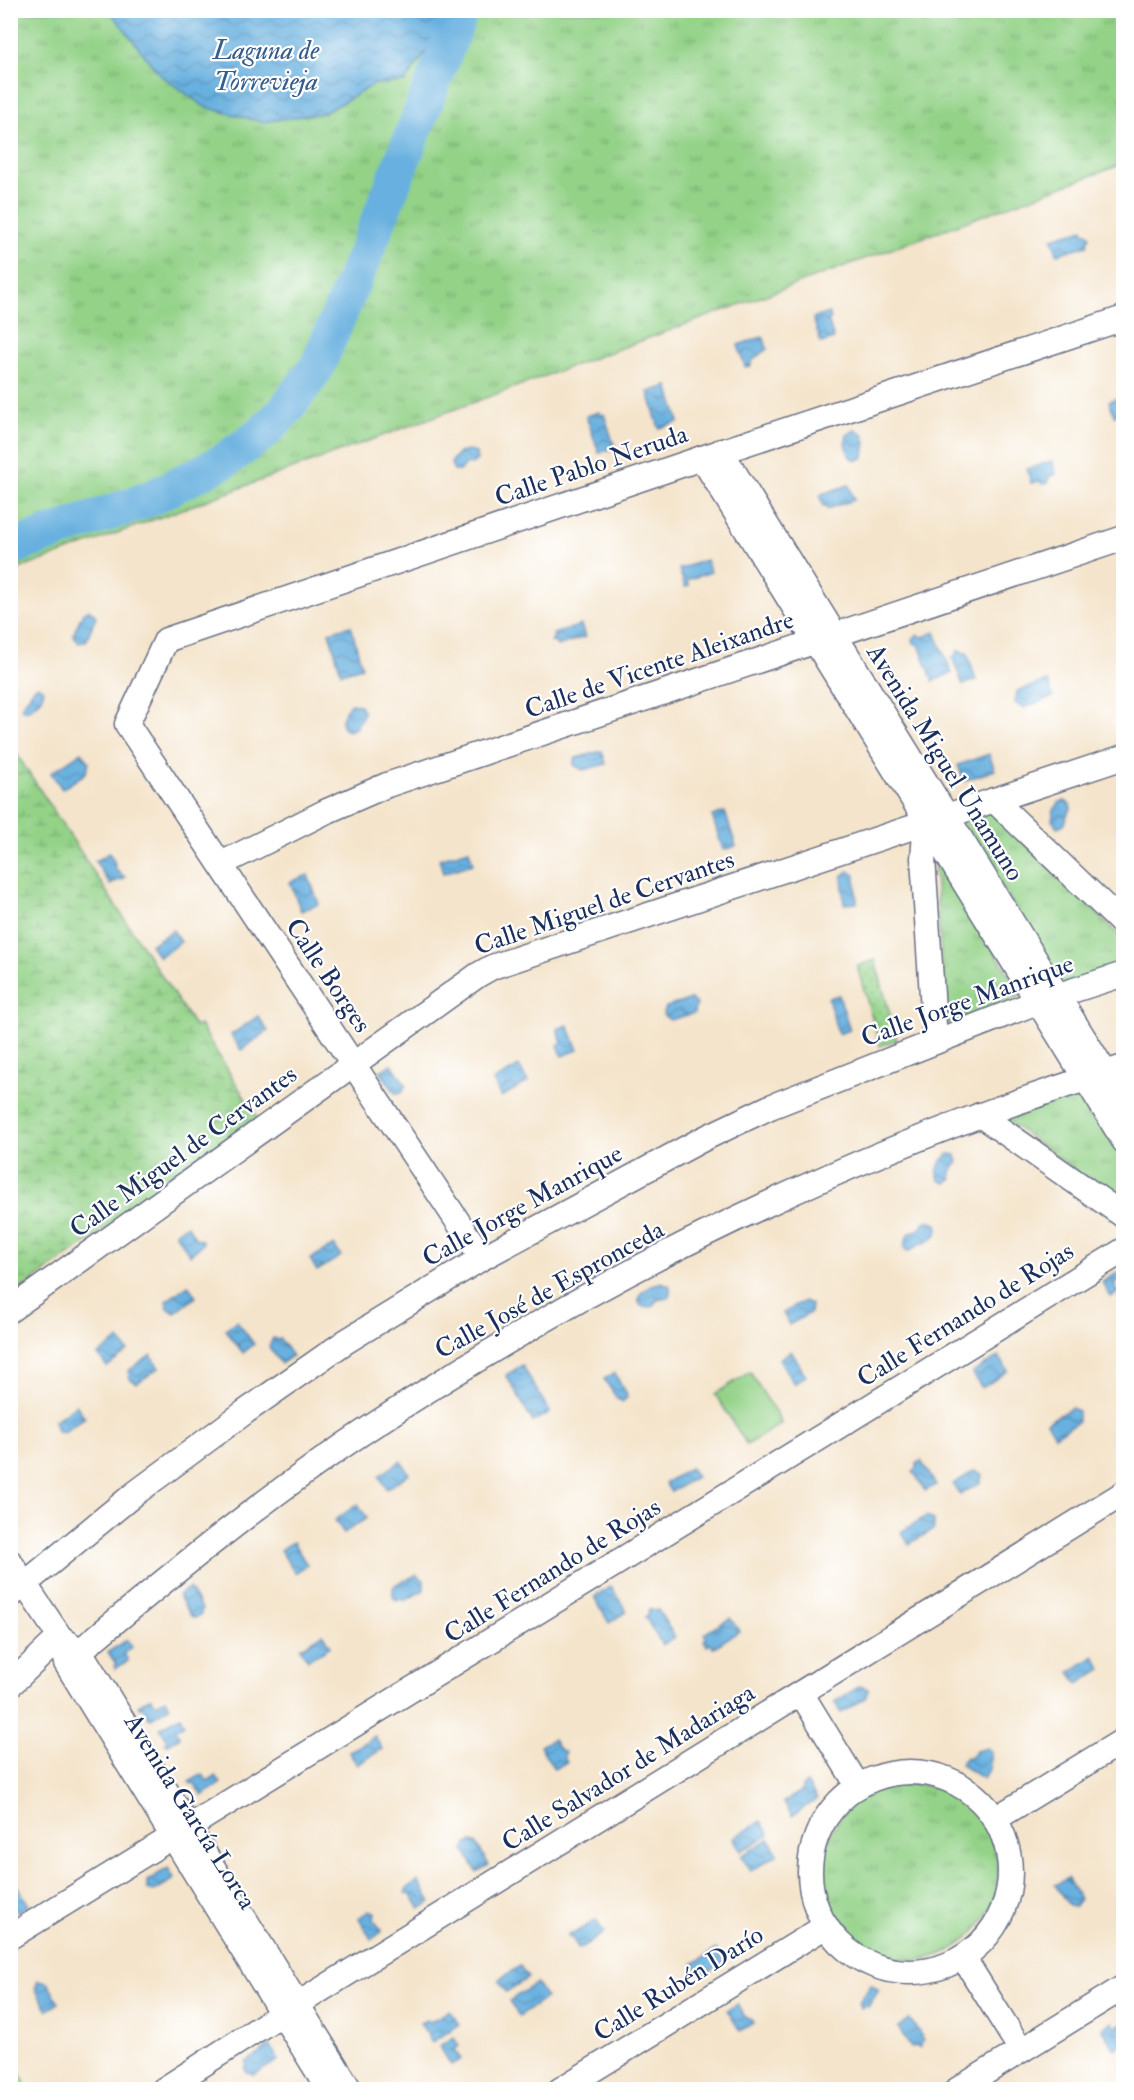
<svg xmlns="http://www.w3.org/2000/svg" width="1134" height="2100" font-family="'IM FELL Double Pica',serif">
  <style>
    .grass { fill: url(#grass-dots); stroke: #578072; stroke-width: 1.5 }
    .wetland { fill: url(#wetland-marsh); stroke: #578072; stroke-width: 1.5 }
    .park { fill: url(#park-tufts); stroke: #578072; stroke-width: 1.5 }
    .pitch { fill: #93d287; stroke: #578072; stroke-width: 1.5 }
    .water { fill: url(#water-waves); stroke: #42709e; stroke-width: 1.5 }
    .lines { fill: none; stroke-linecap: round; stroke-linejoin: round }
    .river { stroke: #68b0df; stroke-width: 36 }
    .minor-casing { stroke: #676e84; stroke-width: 27 }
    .minor { stroke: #fff; stroke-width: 24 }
    .labels { text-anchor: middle; stroke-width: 4.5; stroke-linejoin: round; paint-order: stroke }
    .street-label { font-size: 26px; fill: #1b2f5e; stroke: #fff }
    .water-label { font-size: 27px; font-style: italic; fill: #365c8b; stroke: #fff }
  </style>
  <defs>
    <pattern id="grass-dots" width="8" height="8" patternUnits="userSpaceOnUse" patternTransform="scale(1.5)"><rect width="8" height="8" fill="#93d287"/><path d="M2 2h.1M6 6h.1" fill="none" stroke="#77ab72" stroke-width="1.8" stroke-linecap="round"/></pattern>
    <pattern id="wetland-marsh" width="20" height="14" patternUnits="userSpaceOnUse" patternTransform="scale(1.5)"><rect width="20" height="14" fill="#93d287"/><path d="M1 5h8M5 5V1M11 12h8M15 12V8" fill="none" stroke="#77ab72"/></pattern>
    <pattern id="park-tufts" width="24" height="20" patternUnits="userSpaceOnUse" patternTransform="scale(1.5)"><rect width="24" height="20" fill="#93d287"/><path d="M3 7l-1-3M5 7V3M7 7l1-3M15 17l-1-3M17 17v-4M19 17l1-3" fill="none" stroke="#77ab72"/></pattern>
    <pattern id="water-waves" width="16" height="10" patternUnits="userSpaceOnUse" patternTransform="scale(1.5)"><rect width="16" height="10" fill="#68b0df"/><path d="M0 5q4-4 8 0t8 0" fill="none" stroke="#5590b8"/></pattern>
  </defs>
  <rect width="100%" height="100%" fill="#fff"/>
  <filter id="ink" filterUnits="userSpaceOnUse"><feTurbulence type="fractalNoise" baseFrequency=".0167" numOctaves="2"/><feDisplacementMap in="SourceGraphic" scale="12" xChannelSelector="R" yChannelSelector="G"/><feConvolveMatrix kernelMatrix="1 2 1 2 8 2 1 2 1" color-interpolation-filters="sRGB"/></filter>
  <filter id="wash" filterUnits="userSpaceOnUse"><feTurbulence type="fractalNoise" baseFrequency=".008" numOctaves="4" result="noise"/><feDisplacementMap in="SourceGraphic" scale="24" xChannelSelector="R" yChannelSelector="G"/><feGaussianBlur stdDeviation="1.35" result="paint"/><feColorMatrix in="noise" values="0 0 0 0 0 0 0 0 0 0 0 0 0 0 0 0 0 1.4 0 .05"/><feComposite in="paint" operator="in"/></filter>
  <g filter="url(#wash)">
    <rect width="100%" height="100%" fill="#f4e4cb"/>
    <path class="grass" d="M 875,960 L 897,1040 L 880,1046 L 857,966 Z"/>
    <path class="wetland" d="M 10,744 L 195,1027 L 200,1025 L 258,1119 L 10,1297 Z"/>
    <g class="park">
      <path d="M 11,11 L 1123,11 L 1123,164 L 11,572 Z"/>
      <path d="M 991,811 L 1123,939 L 1123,966 L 1062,985 L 962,821 Z"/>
      <path d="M 936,856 L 1022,996 L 948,1024 L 946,1023 L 934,858 Z"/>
      <path d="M 1085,1092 L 1123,1155 L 1123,1205 L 1008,1121 L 1008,1117 Z"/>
      <circle cx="910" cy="1872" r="88"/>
      <path d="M 11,2059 L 29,2089 L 11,2089 Z"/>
    </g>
    <path class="pitch" d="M 750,1372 L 782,1423 L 747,1445 L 715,1394 Z"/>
    <g class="water">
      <path d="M 110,11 L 477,11 L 458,19 L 438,34 L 405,82 L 375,84 L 324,113 L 262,122 L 205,107 L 160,75 Z"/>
      <path d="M 1083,229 L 1084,232 L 1089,234 L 1090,237 L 1087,242 L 1088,245 L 1057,254 L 1052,238 Z"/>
      <path d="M 829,313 L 831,319 L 828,320 L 834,339 L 821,343 L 813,318 Z"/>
      <path d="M 762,337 L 764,338 L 767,349 L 751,362 L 751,366 L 745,367 L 738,345 Z"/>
      <path d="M 668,386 L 679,422 L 659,428 L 648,392 Z"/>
      <path d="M 1123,396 L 1123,413 L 1114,416 L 1109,401 Z"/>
      <path d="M 599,412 L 600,416 L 604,414 L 615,448 L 599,453 L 586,416 Z"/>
      <path d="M 855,430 L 863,433 L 866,442 L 864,457 L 856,461 L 850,457 L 845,443 L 847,435 Z"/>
      <path d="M 468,450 L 476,453 L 477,460 L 472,464 L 466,464 L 460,471 L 454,471 L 451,464 C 453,456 459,452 468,450 Z"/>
      <path d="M 1052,461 L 1056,474 L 1049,477 L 1047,483 L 1043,484 L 1039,481 L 1031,483 L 1027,469 Z"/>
      <path d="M 849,485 L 854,500 L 827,509 L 826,505 L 823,506 L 820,496 L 822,494 Z"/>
      <path d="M 706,560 L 711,572 L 687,580 L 689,586 L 685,587 L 679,569 Z"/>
      <path d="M 89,610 L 94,613 L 96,617 L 86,641 L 79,643 L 73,635 L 83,612 Z"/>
      <path d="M 581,625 L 585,637 L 557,646 L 556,643 L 550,642 L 554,637 L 553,634 Z"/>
      <path d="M 351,626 L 362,667 L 341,673 L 329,632 Z"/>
      <path d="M 935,632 L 952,673 L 933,681 L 919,645 L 914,643 L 913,639 L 917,635 L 923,637 Z"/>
      <path d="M 958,650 L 961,650 L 964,653 L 967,652 L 976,680 L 963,685 L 952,657 L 956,655 Z"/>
      <path d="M 1048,681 L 1053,697 L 1023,708 L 1015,703 L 1017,691 Z"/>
      <path d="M 38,686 L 44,690 C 42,701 34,706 25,711 L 23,710 L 21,707 L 35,687 Z"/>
      <path d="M 350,704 L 360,705 L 364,713 L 356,728 L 348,731 L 344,729 L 341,723 L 346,709 Z"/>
      <path d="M 602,751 L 606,764 L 583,770 L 574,765 L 574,761 L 576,758 Z"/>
      <path d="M 82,752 L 89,762 L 86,773 L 62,789 L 51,773 Z"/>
      <path d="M 989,754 L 995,770 L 964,781 L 958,765 Z"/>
      <path d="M 1065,801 L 1070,804 L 1071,809 L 1067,815 L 1065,824 L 1057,827 L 1052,820 L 1054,810 L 1060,802 Z"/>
      <path d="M 725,812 L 736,846 L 723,850 L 712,816 Z"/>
      <path d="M 469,850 L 473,864 L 443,873 L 439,859 Z"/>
      <path d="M 109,853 L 114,861 L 116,870 L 125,877 L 122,880 L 118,880 L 110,885 L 95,861 Z"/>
      <path d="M 849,871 L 855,875 L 857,903 L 844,904 L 842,876 Z"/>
      <path d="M 308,875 L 319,904 L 301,911 L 290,882 Z"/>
      <path d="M 173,930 L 181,942 L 159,957 L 150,945 Z"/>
      <path d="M 839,995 L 850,1030 L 838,1034 L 828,998 Z"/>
      <path d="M 691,999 L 697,1005 L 694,1010 L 695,1013 L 670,1020 L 663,1015 L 666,1007 Z"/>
      <path d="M 258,1016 L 268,1031 L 241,1050 L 231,1035 Z"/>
      <path d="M 568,1025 L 578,1050 L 562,1056 L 558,1045 L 562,1043 L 557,1029 Z"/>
      <path d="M 392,1064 L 406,1085 L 402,1093 L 395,1093 L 380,1071 Z"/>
      <path d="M 519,1066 L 528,1082 L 501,1097 L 493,1081 Z"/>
      <path d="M 949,1154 L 956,1155 L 958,1162 L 951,1171 L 952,1180 L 945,1183 L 939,1180 C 935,1168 940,1161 949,1154 Z"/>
      <path d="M 929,1221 L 937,1224 C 943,1242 918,1242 910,1251 L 906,1251 L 904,1247 C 908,1234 905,1234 920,1229 L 924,1223 Z"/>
      <path d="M 187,1225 L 196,1239 L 202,1240 L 203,1244 L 190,1255 L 175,1233 Z"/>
      <path d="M 334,1245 L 341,1256 L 317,1271 L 310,1259 Z"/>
      <path d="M 1120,1271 L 1123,1278 L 1114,1284 L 1119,1292 L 1111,1297 L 1102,1282 Z"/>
      <path d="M 662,1282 L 670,1286 L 670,1296 L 667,1298 L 657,1300 L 652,1307 L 641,1306 L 638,1301 L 640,1294 L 652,1285 Z"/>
      <path d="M 188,1285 L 196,1297 L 175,1313 L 168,1308 L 166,1301 Z"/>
      <path d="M 804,1301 L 811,1304 L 810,1313 L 789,1325 L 783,1313 Z"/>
      <path d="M 237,1321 L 254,1344 L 243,1353 L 225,1329 Z"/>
      <path d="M 273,1338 L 278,1340 L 280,1339 L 292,1356 L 281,1364 L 269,1347 Z"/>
      <path d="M 119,1339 L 128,1351 L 107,1367 L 98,1355 Z"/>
      <path d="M 791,1351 L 806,1376 L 794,1384 L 779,1359 Z"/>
      <path d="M 151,1355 L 159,1368 L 137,1383 L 130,1379 L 128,1371 Z"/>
      <path d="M 999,1356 L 1008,1371 L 982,1388 L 972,1373 Z"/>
      <path d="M 522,1365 L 550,1412 L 533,1422 L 506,1375 Z"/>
      <path d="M 614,1373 L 627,1394 L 626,1395 L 627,1398 L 622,1402 L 620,1399 L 618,1400 L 604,1379 Z"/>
      <path d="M 76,1405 L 85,1417 L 63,1433 L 57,1431 L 54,1421 Z"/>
      <path d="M 1071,1408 L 1078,1411 L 1078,1422 L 1055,1436 L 1047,1422 Z"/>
      <path d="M 401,1461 L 409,1474 L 387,1489 L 379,1476 Z"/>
      <path d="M 921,1461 L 936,1485 L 925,1491 L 913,1471 L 917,1468 L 917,1463 Z"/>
      <path d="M 690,1468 L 696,1477 L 671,1492 L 665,1483 Z"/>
      <path d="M 974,1471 L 982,1474 L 981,1482 L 960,1495 L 953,1484 Z"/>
      <path d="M 358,1504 L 367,1518 L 344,1533 L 335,1520 Z"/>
      <path d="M 926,1516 L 934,1520 L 934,1529 L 909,1544 L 901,1532 Z"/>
      <path d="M 293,1542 L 307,1565 L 295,1573 L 280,1550 Z"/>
      <path d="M 416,1575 L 424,1580 L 424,1590 L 406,1600 L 396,1600 L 393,1597 L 393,1588 L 396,1584 Z"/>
      <path d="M 611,1586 L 627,1612 L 609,1623 L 594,1597 Z"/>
      <path d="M 189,1588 L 202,1609 L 201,1614 L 195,1618 L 191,1616 L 178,1595 Z"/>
      <path d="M 649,1609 L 655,1611 L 658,1610 L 675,1637 L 662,1645 L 645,1617 L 648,1615 Z"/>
      <path d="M 730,1618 L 739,1631 L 713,1648 L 711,1644 L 707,1646 L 704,1640 L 707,1637 L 704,1634 Z"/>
      <path d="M 323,1634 L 331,1646 L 308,1660 L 300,1648 Z"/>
      <path d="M 127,1640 L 132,1647 L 124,1653 L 128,1661 L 115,1669 L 114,1666 L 116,1664 L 108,1652 Z"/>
      <path d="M 1094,1656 L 1102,1669 L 1078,1684 L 1070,1672 Z"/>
      <path d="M 860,1686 L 868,1689 L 867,1697 L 841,1713 L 834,1702 Z"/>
      <path d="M 151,1697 L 156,1704 L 165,1699 L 169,1707 L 150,1719 L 142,1706 L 139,1708 L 138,1705 Z"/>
      <path d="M 180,1716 L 184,1724 L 175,1730 L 180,1737 L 167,1745 L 165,1743 L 168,1741 L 160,1728 Z"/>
      <path d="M 375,1736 L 382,1749 L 357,1765 L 349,1752 Z"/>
      <path d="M 553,1739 L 559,1749 L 565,1752 L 564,1758 L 567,1762 L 554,1769 L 540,1746 Z"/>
      <path d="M 987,1748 L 991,1751 L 990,1768 L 983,1779 L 960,1764 L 966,1757 L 970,1758 L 976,1751 Z"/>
      <path d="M 203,1774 L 207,1781 L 216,1776 L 221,1783 L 202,1796 L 194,1783 L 191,1784 L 189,1782 Z"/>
      <path d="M 807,1783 L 817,1799 L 792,1816 L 783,1802 L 802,1791 L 802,1786 Z"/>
      <path d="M 761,1821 L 769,1835 L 741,1851 L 733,1838 Z"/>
      <path d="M 769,1839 L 778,1854 L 751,1871 L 741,1856 Z"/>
      <path d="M 472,1842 L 476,1843 L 489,1865 L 477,1872 L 464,1850 L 467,1844 Z"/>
      <path d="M 168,1868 L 175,1879 L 154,1891 L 147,1889 L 147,1881 Z"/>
      <path d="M 1067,1878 L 1080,1899 L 1074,1907 L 1069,1906 L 1055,1885 Z"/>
      <path d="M 418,1881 L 431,1902 L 420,1909 L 411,1895 L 405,1893 L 407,1888 Z"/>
      <path d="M 11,1884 L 13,1886 L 16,1884 L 29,1905 L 17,1912 L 11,1902 Z"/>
      <path d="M 369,1911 L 375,1912 L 374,1919 L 382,1932 L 371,1939 L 359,1918 Z"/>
      <path d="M 596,1920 L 604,1933 L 579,1949 L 572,1938 L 568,1937 L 569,1934 L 573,1934 Z"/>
      <path d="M 716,1949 L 724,1962 L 702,1977 L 693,1964 Z"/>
      <path d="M 520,1966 L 528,1978 L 506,1992 L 498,1980 Z"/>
      <path d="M 38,1980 L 47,1982 L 59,2003 L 48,2010 L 35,1989 Z"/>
      <path d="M 537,1983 L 546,1998 L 519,2016 L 509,2001 Z"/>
      <path d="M 871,1984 L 879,1990 L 868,2007 L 865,2006 L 861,2008 L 859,2002 Z"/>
      <path d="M 738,2004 L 745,2017 L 751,2019 L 753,2023 L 740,2031 L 727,2010 Z"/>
      <path d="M 450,2010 L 459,2025 L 432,2042 L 420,2023 L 426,2020 L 430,2022 Z"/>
      <path d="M 910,2019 L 924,2040 L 921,2042 L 921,2046 L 919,2048 L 915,2046 L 911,2048 L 898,2027 Z"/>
      <path d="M 1112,2022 L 1116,2027 L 1123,2022 L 1123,2031 L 1120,2033 L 1123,2043 L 1115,2049 L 1102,2028 Z"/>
      <path d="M 454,2037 L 459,2046 L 454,2050 L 461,2059 L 451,2065 L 439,2046 Z"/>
      <path d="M 270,2046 L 279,2060 L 254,2075 L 253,2073 L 247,2073 L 245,2069 L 247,2064 L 246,2062 Z"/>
    </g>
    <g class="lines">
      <path class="river" d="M 10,548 L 149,499 L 224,461 L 262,434 L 286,409 L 317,367 L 368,247 L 458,19"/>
    </g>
  </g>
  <g filter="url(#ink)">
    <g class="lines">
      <defs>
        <g id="minor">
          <path d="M 721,451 L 1124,1103"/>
          <path d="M 702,458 L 1124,1141"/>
          <path d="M 994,800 L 1124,925"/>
          <path d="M 926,822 L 923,858 L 935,1041"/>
          <path d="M 221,864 L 325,812 L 387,785 L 1124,538"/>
          <path d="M 980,1115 L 1124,1216"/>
          <path d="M 482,1258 L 127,724 L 166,640 L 702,458 L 1124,318"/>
          <path d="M 10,1310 L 478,975 L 492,967 L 1124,757"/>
          <path d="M 10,1562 L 60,1637 L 66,1663 L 329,2090"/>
          <path d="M 10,1596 L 133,1495 L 245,1412 L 345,1342 L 482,1258 L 703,1139 L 770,1107 L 1037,1002 L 1124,974"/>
          <path d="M 80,1651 L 350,2090"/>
          <path d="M 10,1685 L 60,1637 L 80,1651 C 175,1571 273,1491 377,1423 C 608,1271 860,1147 1124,1067"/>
          <path d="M 801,1693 L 858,1786"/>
          <circle cx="910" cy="1872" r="100"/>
          <path d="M 995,1819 L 1124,1740"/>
          <path d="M 10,1937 L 1124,1250"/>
          <path d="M 963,1957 L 1021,2050"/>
          <path d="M 163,2090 L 272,2020 L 1124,1493"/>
          <path d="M 560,2090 L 826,1926"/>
          <path d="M 957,2090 L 1124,1987"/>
        </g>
      </defs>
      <use href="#minor" class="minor-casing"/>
      <use href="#minor" class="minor"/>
    </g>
  </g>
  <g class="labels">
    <g class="street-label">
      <text transform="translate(591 465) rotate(-19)" y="9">Calle Pablo Neruda</text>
      <text transform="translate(659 664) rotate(-19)" y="9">Calle de Vicente Aleixandre</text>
      <text transform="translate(946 762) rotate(58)" y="9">Avenida Miguel Unamuno</text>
      <text transform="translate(604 902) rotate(-19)" y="9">Calle Miguel de Cervantes</text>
      <text transform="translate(329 975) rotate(56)" y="9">Calle Borges</text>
      <text transform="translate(967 1000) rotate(-20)" y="9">Calle Jorge Manrique</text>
      <text transform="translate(183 1151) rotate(-36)" y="9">Calle Miguel de Cervantes</text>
      <text transform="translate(522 1205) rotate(-29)" y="9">Calle Jorge Manrique</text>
      <text transform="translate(549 1289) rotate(-29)" y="9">Calle José de Espronceda</text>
      <text transform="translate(965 1314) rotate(-32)" y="9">Calle Fernando de Rojas</text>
      <text transform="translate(552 1570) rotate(-32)" y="9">Calle Fernando de Rojas</text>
      <text transform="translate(628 1767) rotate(-32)" y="9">Calle Salvador de Madariaga</text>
      <text transform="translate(191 1811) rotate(58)" y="9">Avenida García Lorca</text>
      <text transform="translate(678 1983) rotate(-32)" y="9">Calle Rubén Darío</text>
    </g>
    <g class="water-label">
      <text x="266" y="59">Laguna de<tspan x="266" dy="31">Torrevieja</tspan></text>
    </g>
  </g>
  <rect width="1134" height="2100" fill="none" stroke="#fff" stroke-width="36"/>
</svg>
